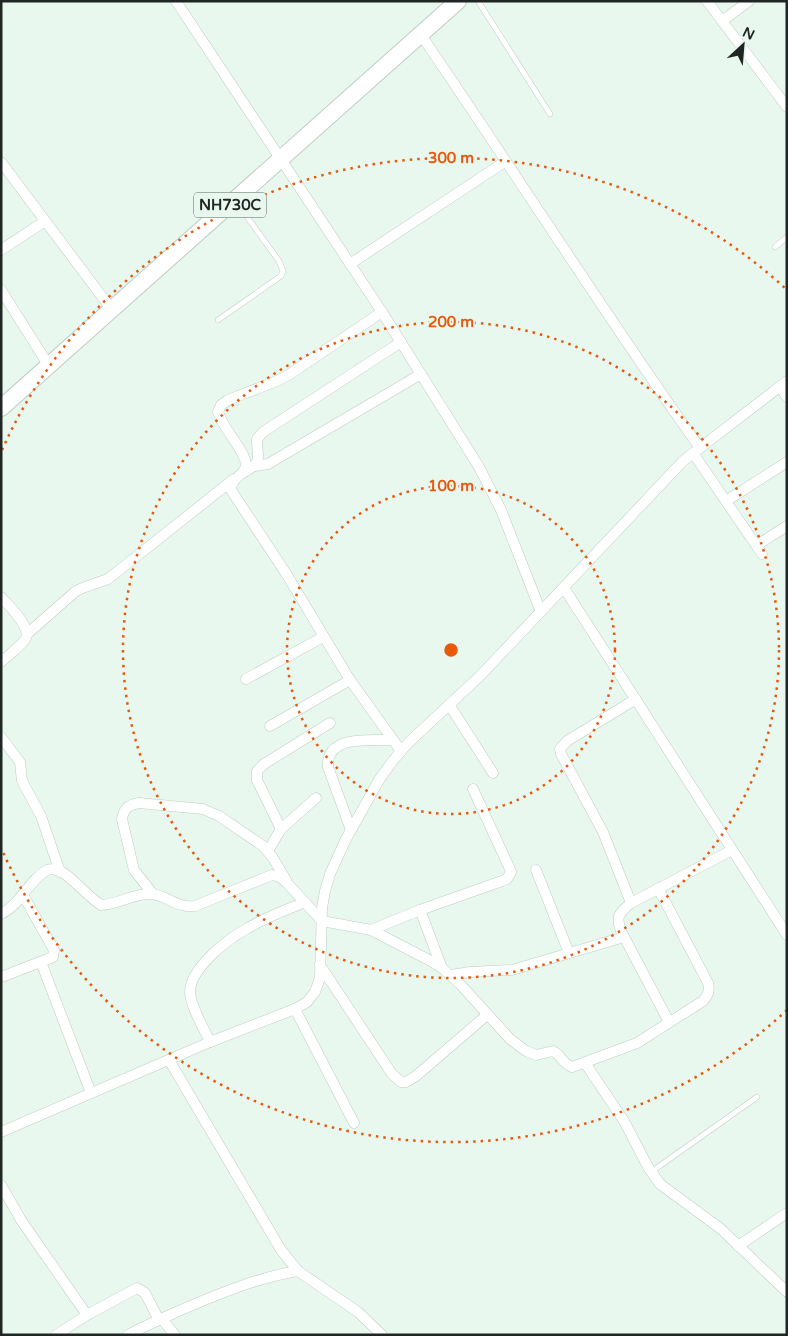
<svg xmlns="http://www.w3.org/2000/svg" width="788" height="1336" font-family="'Varela Round',sans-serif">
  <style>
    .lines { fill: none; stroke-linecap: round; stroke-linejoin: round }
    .service-casing { stroke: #becdc4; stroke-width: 6 }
    .minor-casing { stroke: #becdc4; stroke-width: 11 }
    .trunk-casing { stroke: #becdc4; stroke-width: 18 }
    .service { stroke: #fff; stroke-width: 5 }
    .minor { stroke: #fff; stroke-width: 10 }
    .trunk { stroke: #fff; stroke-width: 16 }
    .ring { fill: none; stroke: #e8590c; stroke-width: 2.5; stroke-dasharray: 2.5 5 }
    .labels { text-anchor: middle; stroke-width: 4; stroke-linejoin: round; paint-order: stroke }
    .shield { fill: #e8f8ee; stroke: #5c6560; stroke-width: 1 }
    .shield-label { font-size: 15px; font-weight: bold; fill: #202623 }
    .centre { fill: #e8590c; stroke: #e8f8ee; stroke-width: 2.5 }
    .ring-label { font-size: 15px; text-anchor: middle; font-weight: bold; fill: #e8590c; stroke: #e8f8ee; stroke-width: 4; stroke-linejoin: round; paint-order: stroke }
  </style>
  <rect width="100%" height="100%" fill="#e8f8ee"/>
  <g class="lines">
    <defs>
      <g id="service">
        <path d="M 478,1 L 550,114"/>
        <path d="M 775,247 L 787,237"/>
        <path d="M 218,320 L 281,276 L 283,271 L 279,261 L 237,203"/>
        <path d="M 651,1172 L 757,1097"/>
      </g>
      <g id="minor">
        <path d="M 176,1 L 382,312 L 479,467 L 501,510 L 541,612"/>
        <path d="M 707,1 L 787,107"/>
        <path d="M 722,21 L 749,1"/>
        <path d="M 421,35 C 515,172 603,312 700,448"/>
        <path d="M 1,162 L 112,310"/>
        <path d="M 1,250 L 45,221"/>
        <path d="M 350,264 L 506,161"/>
        <path d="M 1,290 L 49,366"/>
        <path d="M 382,312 L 290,374 L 279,380 L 228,400 L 221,405 L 218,412 C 223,429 244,449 246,464 C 247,475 231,476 231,490 L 287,575 L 350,680 L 401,751"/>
        <path d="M 780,386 L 787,397"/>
        <path d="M 693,453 L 762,554"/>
        <path d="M 255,466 L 268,464 L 421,374"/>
        <path d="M 243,473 C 264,461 257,460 257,439 L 263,432 L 401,342"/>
        <path d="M 726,501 L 787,462"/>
        <path d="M 757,545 L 787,526"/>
        <path d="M 564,588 L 787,935"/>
        <path d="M 1,597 C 9,606 33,628 25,640 C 18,648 9,655 1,662"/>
        <path d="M 27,634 L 76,591 L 85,587 L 108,579 L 234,479"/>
        <path d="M 246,679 L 323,637"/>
        <path d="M 450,706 L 493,773"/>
        <path d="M 270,726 L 350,680"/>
        <path d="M 1,737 L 20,762 L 22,781 L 41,816 L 60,872"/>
        <path d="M 281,829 L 257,780 L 257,771 L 264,764 L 330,723"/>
        <path d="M 351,830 L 328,767 C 326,734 371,741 393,740"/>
        <path d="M 268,851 L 281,829 L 316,798"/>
        <path d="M 536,870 L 569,953"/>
        <path d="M 153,894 L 134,870 L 122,819 C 124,808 128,805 139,803 L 203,809 L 219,816 L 263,846 L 273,858 L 286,880"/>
        <path d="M 631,903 L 603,832 L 561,754 L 560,749 L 567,741 L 636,699"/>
        <path d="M 420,910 L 442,968"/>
        <path d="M 1,914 C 20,905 30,879 47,870 C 52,868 57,870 62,872 C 76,881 87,896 101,905 C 118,905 133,893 151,894 C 168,895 174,908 195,906 L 272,875 L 280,877 L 287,883 L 322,921 L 371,930 L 431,961 L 442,968 L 460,984 L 510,1039 L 526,1051 L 536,1055 L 553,1051 C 561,1055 563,1064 572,1067 L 637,1043 L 703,1001 C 708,995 710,991 708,983 L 658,888"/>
        <path d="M 371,930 L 420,910 L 502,881 L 507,879 L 511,872 L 509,867 L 473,789"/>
        <path d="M 41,962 L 91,1093"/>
        <path d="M 320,965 L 392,1074 L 401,1082 L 406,1082 L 416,1076 L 487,1015"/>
        <path d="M 451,975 L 470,972 L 512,970 L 624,937"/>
        <path d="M 4,976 L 53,957 L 54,950 L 23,895"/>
        <path d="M 295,1009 L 354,1123"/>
        <path d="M 669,1022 L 621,931 C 615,916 620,912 631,903 L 732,850"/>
        <path d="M 210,1042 C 204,1029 190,1005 190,992 C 190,968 229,938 248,928 C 266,917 286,910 305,902"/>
        <path d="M 585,1063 L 624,1121 L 648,1167 L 660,1184 L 721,1229 L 787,1292"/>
        <path d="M 1,1132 L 210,1042 L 295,1009 L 307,1002 L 315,992 L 320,978 L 322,908 L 325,891 L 330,874 L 346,839 L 379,780 L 391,763 L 408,743 L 480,676 L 683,461 L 787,381"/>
        <path d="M 1,1185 L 21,1220 L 87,1315"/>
        <path d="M 738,1246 L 787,1213"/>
        <path d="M 298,1271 L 358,1312 L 382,1335"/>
        <path d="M 162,1319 L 175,1335"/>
        <path d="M 56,1335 L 87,1315 L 137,1288 L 145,1293 L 159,1320"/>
        <path d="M 128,1335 C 148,1324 168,1316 188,1307 C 223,1292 260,1277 298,1271 L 281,1250 L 169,1060"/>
      </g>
      <path id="trunk" d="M 1,408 L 458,1"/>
    </defs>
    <use href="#service" class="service-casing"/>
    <use href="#minor" class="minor-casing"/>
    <use href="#trunk" class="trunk-casing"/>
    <use href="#service" class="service"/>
    <use href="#minor" class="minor"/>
    <use href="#trunk" class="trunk"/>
  </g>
  <g class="ring">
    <circle cx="451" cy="650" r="164"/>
    <circle cx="451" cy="650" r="328"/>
    <path d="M787 1010A492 492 0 0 1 2 850M2 450A492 492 0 0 1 787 290"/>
  </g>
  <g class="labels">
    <rect class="shield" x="194" y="192.5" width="72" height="25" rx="4"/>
    <g class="shield-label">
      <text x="230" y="210">NH730C</text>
    </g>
  </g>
  <circle cx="451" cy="650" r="8" class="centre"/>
  <g class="ring-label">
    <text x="451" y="163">300 m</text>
    <text x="451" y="327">200 m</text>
    <text x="451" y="491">100 m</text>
  </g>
  <rect width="788" height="1336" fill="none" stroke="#202623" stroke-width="5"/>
  <g transform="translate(743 45) rotate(26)" stroke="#e8f8ee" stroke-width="4" paint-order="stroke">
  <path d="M0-4L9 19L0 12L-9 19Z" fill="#202623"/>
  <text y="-8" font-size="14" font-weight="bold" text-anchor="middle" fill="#202623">N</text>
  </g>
</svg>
